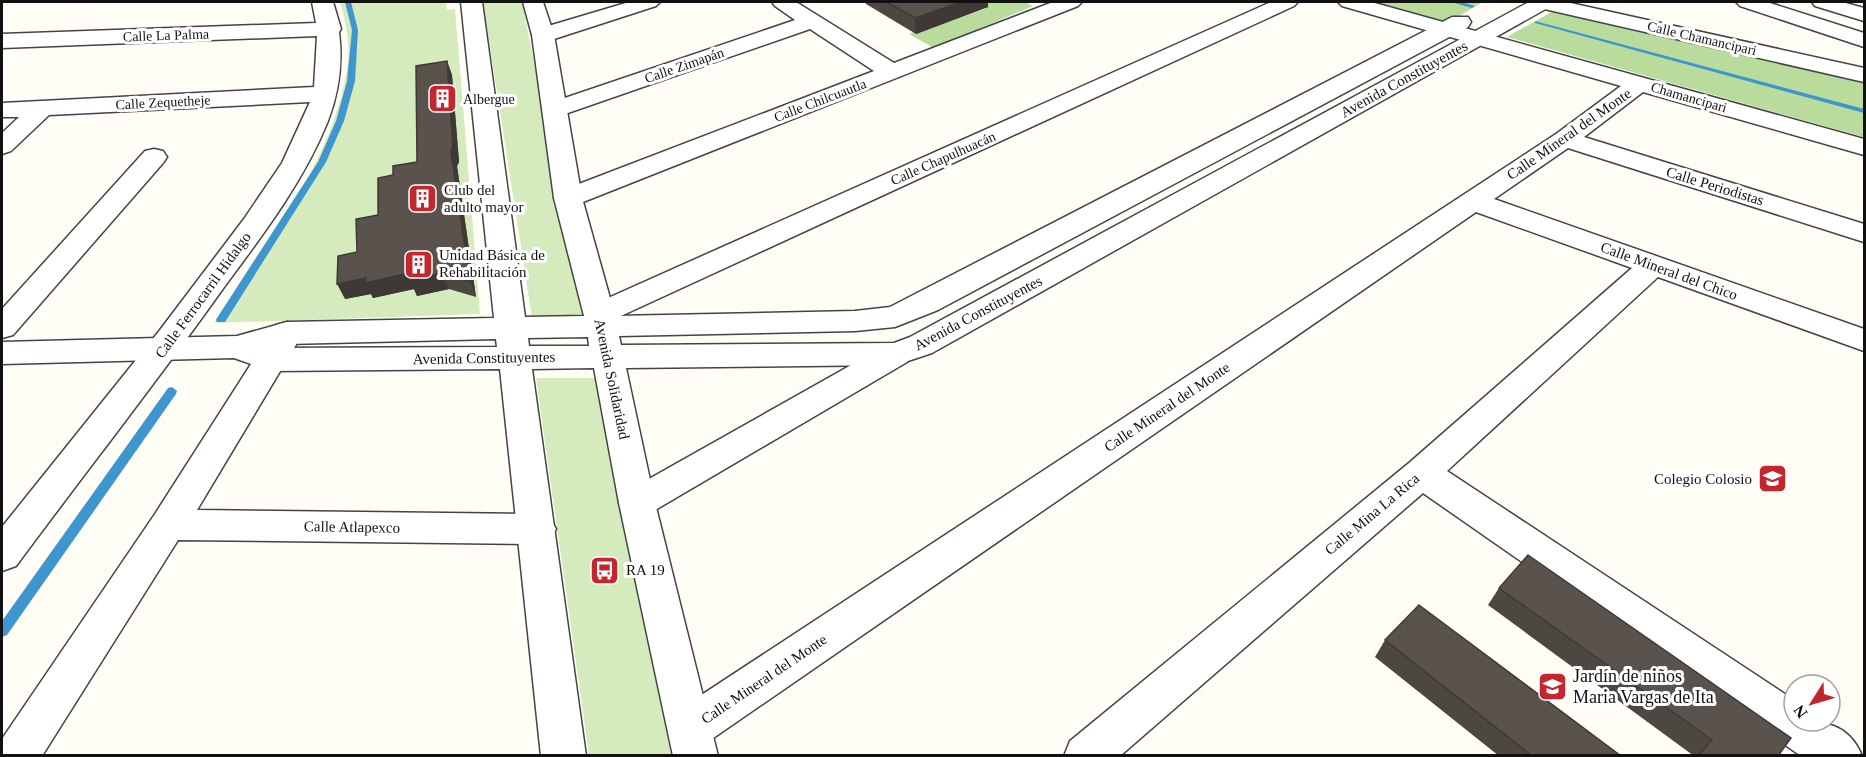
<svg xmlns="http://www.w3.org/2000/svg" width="1866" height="757" font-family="Georgia,serif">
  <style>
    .green { fill: #d5ebbd }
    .forest { fill: #b9dc9c }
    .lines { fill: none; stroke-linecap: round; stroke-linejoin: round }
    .stream { fill: #3f96cf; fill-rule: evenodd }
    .minor-casing { stroke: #444; stroke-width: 3 }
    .tertiary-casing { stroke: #444; stroke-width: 3 }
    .minor { fill: #fff; fill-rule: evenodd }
    .tertiary { fill: #fff; fill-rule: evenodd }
    .wall { fill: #4d4742 }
    .shaded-wall { fill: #3f3936 }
    .building { fill: #5a524d; stroke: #3f3936; stroke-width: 1.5 }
    .labels { text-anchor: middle; stroke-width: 6; stroke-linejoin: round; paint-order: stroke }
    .far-street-label { font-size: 14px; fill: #111; stroke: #fff }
    .far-poi-label { font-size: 14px; fill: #111; stroke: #fff; text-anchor: start }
    .street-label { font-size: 15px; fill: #111; stroke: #fff }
    .poi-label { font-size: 15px; fill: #111; stroke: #fff; text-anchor: start }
    .near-poi-label { font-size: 18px; fill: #111; stroke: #fff; text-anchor: start }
  </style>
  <rect width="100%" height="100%" fill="#fffdf5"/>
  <g class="green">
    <path d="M 340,2 L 446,2 L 447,10 L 455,9 L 480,314 L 214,323 C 265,246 338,155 348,60 C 350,42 345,19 340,2 Z"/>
    <path d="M 483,2 L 522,2 L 585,317 L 532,318 Z"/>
    <path d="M 536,378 L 596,378 L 671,755 L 589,755 Z"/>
  </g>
  <g class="forest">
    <path d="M 989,2 L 1024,2 L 1033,6 L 934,48 L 909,34 L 943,19 L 948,22 L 985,9 Z"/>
    <path d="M 1372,2 L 1483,2 L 1447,23 Z"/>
    <path d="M 1555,10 L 1864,81 L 1864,137 L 1507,37 Z"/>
  </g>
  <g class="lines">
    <g class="stream">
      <path d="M 345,2 L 351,2 L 358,30 L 355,81 L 344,121 L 326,162 L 225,322 L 217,322 L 216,320 L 217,318 L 318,162 L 336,121 L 347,81 L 352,30 Z"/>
      <path d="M 1451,2 L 1461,2 L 1475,6 L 1472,8 Z"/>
      <path d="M 1535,21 L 1864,109 L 1864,113 L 1535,23 Z"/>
      <path d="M 172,387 L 177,391 L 176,394 L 7,635 L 2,637 L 2,621 L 168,388 Z"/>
    </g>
    <defs>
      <g id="minor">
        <path d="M 312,2 L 333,2 L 341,29 L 339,32 C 343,63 339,92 328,121 C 303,183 261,237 222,290 C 155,384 84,474 16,566 L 2,571 L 2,527 L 160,330 L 244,219 L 282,163 L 310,102 L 49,115 L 11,151 L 2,154 L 2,133 L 19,117 L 2,117 L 2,103 L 314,87 L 317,36 L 2,48 L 2,34 L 316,23 Z"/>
        <path d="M 629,2 L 660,2 L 656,6 L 551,40 L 535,40 L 532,35 L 535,30 Z"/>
        <path d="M 772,2 L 796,2 L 894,63 L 1053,2 L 1082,2 L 1078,6 L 578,204 L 568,206 L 558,204 L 554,198 L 558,192 L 874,71 L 810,29 L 565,114 L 556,116 L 547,114 L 544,109 L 547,104 L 795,20 L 775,6 Z"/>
        <path d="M 1271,2 L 1298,2 L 1294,6 L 610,321 L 599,324 L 588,321 L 584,314 L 588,307 Z"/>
        <path d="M 1338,2 L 1371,2 L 1864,139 L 1864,155 L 1643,92 L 1584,137 L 1864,224 L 1864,242 L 1568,148 L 1494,199 L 1864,329 L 1864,351 L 1658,277 L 1447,471 L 1794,700 L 1794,721 C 1825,721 1849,724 1862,756 L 1801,756 L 1423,493 L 1120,756 L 1064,756 L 1070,741 L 1409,463 L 1632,268 L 1476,212 L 706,743 L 690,749 L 674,743 L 668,728 L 674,713 L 1556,134 L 1621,86 L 1342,6 Z"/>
        <path d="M 1529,2 L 1566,2 L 1864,68 L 1864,82 L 1540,8 L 1533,6 Z"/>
        <path d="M 154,149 L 163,151 L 167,157 L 163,163 L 13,335 L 2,338 L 2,309 L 145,151 Z"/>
        <path d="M 287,322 L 298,325 L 303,333 L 197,510 L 537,514 L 550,518 L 556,529 L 550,540 L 537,544 L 178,540 L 42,756 L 2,756 L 2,739 L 155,514 L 276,325 Z"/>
        <path d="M 896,343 L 907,346 L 912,354 L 907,362 L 650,513 L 637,518 L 624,513 L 619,503 L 624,493 L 885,346 Z"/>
      </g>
      <g id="tertiary">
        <path d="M 461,2 L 482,2 L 525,317 L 584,316 L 554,198 L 532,35 L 523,2 L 543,2 L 554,35 L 582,198 L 615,316 L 855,311 L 890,307 L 1452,17 L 1468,17 L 1471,22 L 1468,27 L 938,310 L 895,327 L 855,331 L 619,336 L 621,345 L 894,343 L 910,337 L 1529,2 L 1555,2 L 1551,6 L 932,353 L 896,365 L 626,368 L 655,503 L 718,756 L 673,756 L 619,503 L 594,368 L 532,369 L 586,756 L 541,756 L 500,369 L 271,371 L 234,358 L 2,364 L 2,342 L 237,336 L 287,322 L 494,318 ZM 588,337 L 589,346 L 529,346 L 528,338 ZM 496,339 L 497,347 L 272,348 L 287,344 Z"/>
        <path d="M 1736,2 L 1767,2 L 1864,33 L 1864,47 L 1740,6 Z"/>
        <path d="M 1812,2 L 1842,2 L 1864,8 L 1864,21 L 1815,6 Z"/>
      </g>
    </defs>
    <use href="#minor" class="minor-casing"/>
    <use href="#tertiary" class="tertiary-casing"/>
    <use href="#minor" class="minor"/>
    <use href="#tertiary" class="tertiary"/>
  </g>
  <g class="wall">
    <path d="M 865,2 L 988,2 L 988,7 L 916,34 L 866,4 Z"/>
    <path d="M 447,61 L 452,75 L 459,162 L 457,166 L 476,297 L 449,289 L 417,296 L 414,289 L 373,298 L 371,294 L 345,299 L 357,252 L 378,215 L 393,175 L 417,162 Z"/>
    <path d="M 1499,588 L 1778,756 L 1694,756 L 1488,605 Z"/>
    <path d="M 1385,640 L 1621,756 L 1499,756 L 1375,657 Z"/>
  </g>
  <g class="shaded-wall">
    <path d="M 961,2 L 988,2 L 988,7 L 916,34 L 915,18 Z"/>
    <path d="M 447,61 L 452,75 L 459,162 L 457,166 L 476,297 L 470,282 L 451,151 Z"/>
    <path d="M 409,273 L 442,273 L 449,289 L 417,296 L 414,289 L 373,298 L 371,294 L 345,299 L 337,284 L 366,278 Z"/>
  </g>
  <g class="building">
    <path d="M 886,2 L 961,2 L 915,18 Z"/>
    <path d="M 447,61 L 453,147 L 451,151 L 470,282 L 442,273 L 410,280 L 409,273 L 365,283 L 366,278 L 337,284 L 338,256 L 357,252 L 356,219 L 378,215 L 378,178 L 393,175 L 393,166 L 417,162 L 416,66 Z"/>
    <path d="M 1528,555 L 1791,738 L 1778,756 L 1698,756 L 1712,740 L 1499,588 Z"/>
    <path d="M 1419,605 L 1621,756 L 1532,756 L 1385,640 Z"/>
  </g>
  <defs>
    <symbol id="building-square" viewBox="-11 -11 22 22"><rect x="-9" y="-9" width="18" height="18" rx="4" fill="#c4262e" stroke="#fff"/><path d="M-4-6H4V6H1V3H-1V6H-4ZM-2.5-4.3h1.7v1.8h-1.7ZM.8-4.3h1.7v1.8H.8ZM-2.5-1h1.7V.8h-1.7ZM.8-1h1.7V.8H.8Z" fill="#fff"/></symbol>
    <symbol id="school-square" viewBox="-11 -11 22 22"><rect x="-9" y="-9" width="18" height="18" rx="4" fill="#c4262e" stroke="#fff"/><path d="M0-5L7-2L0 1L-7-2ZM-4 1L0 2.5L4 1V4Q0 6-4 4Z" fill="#fff"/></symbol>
    <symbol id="bus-square" viewBox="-11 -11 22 22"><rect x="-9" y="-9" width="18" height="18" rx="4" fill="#c4262e" stroke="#fff"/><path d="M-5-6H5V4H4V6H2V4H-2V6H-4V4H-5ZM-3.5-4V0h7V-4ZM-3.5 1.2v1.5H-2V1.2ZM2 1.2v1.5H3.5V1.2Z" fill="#fff"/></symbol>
  </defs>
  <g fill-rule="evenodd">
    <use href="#building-square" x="426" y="82" width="33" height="33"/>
    <use href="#building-square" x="406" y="182" width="33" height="33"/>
    <use href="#building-square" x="402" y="248" width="33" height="33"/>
    <use href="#school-square" x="1756" y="462" width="33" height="33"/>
    <use href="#bus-square" x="588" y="554" width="33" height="33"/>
    <use href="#school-square" x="1536" y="670" width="33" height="33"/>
  </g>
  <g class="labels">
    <g class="far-street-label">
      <text transform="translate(166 35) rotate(-2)" y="5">Calle La Palma</text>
      <text transform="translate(1702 38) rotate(13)" y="5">Calle Chamancipari</text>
      <text transform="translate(684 65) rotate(-19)" y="5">Calle Zimapán</text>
      <text transform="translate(1689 97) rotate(16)" y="5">Chamancipari</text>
      <text transform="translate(820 100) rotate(-21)" y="5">Calle Chilcuautla</text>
      <text transform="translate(163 102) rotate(-3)" y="5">Calle Zequetheje</text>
      <text transform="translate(943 158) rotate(-24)" y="5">Calle Chapulhuacán</text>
    </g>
    <g class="far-poi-label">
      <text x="463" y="104">Albergue</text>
    </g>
    <g class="street-label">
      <text transform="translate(1404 79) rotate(-29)" y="5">Avenida Constituyentes</text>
      <text transform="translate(1569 134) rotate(-35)" y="5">Calle Mineral del Monte</text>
      <text transform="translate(1715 186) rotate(17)" y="5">Calle Periodistas</text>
      <text transform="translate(1669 271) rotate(20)" y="5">Calle Mineral del Chico</text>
      <text transform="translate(203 295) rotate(-54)" y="5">Calle Ferrocarril Hidalgo</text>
      <text transform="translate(978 313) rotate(-28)" y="5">Avenida Constituyentes</text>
      <text transform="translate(484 358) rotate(-1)" y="5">Avenida Constituyentes</text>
      <text transform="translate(612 379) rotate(78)" y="5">Avenida Solidaridad</text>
      <text transform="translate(1167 407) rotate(-34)" y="5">Calle Mineral del Monte</text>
      <text transform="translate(1372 514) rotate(-40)" y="5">Calle Mina La Rica</text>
      <text transform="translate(352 527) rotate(1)" y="5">Calle Atlapexco</text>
      <text transform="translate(764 679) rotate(-34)" y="5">Calle Mineral del Monte</text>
    </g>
    <g class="poi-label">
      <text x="444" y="195">Club del<tspan x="444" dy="17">adulto mayor</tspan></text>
      <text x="439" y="260">Unidad Básica de<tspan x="439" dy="17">Rehabilitación</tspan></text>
      <text x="1752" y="484" text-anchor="end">Colegio Colosio</text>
      <text x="626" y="575">RA 19</text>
    </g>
    <g class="near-poi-label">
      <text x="1573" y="682">Jardín de niños<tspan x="1573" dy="21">Maria Vargas de Ita</tspan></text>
    </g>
  </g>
  <rect width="1866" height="757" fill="none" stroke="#111111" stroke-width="6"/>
  <g transform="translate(1812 703) rotate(233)"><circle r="28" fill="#ffffff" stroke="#a0a0a0" stroke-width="1.5"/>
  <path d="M0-4.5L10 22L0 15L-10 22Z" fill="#c4262e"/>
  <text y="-9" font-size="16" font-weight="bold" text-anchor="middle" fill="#111111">N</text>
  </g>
</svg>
